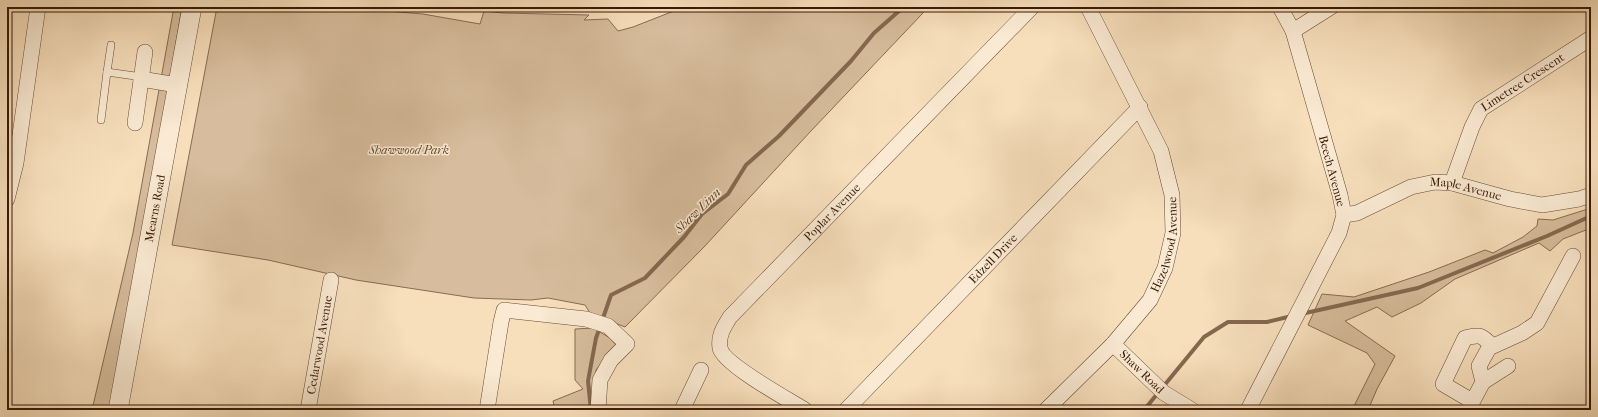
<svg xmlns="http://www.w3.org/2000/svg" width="1598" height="417" font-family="'IM FELL French Canon',serif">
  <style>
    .green { fill: #d7bd9d; stroke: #886b51 }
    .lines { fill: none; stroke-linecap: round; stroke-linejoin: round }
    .stream { stroke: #84684e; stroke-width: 4 }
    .service-casing { stroke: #684a33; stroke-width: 8 }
    .minor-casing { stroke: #684a33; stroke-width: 16 }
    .tertiary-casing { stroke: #684a33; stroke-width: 20 }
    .service { stroke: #faead3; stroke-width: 7 }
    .minor { stroke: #faead3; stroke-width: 15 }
    .tertiary { stroke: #faead3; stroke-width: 19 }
    .labels { text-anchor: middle; stroke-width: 3; stroke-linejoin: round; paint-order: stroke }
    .street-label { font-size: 12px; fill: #391905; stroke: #faead3 }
    .park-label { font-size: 12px; font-style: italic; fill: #684a33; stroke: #faead3 }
    .water-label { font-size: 13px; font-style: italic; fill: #65472f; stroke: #faead3 }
  </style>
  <rect width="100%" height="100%" fill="#f7dfbc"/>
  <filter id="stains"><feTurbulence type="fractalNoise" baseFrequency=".005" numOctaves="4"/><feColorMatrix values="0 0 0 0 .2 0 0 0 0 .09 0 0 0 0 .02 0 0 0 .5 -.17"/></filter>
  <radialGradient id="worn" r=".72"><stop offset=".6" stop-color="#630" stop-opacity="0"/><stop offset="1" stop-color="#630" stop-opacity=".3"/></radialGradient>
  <g class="green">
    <path d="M 174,7 L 182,7 L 139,261 L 112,410 L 92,410 L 133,233 Z"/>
    <path d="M 217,7 L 337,7 L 423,14 L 480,24 L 484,11 L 503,13 L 589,15 L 584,20 L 608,19 L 618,31 L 633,27 L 684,7 L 927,7 L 922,14 L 810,132 L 704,247 L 625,327 L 590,313 L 585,305 L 548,298 L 531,300 L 474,298 L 356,280 L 268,260 L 172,245 Z"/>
    <path d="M 1591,208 L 1591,228 L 1563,239 L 1550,251 L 1539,243 L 1455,279 L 1421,303 L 1392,317 L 1377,307 L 1345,321 L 1395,356 L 1377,389 L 1368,410 L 1352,410 L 1375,364 L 1367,353 L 1308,325 L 1322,294 L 1354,297 L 1429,272 L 1485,250 L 1493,253 L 1523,237 L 1537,226 L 1538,219 L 1553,220 Z"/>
    <path d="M 593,328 L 610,338 L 616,345 L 596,370 L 594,395 L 595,410 L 555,410 L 553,401 L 583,389 L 575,380 L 575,329 Z"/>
  </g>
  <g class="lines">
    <g class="stream">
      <path d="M 1301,314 L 1418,288 L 1547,236 L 1591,216"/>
      <path d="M 602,321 L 611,295 L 645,278 L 684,237 L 702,214 L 728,194 L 746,165 L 779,136 L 851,61 L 874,33 L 899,11 L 901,7"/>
      <path d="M 591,410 L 588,381 L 596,338 L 600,327"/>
      <path d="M 1144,410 L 1204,337 L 1228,322 L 1267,322 L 1292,316"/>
    </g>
    <defs>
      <g id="service">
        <path d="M 107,72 L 111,45"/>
        <path d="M 101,120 L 107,72 L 142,77"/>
      </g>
      <g id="minor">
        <path d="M 1280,7 L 1293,31"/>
        <path d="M 141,79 L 177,85"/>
        <path d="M 135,123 L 145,52"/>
        <path id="s1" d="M 1452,183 L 1472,127 L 1481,109 L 1591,38"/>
        <path d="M 7,199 L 16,163 L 38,7"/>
        <path id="s2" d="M 1344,215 L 1357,213 L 1411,187 L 1435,182 L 1452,183 L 1510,199 L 1542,205 L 1579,199 L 1591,195"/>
        <path id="s3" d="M 1113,344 L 1164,393 L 1192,410"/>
        <path d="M 1483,382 L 1508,366"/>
        <path d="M 1472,401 L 1443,384 L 1465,338 C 1480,334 1482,335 1492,346"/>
        <path id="s4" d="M 308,410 L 331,280"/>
        <path d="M 487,410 L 501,322 L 504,310 L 586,319 L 608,326 L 627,344 L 611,360 L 600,380 L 598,410"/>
        <path d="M 682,410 L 701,370"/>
        <path id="s5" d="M 805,410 C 789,400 723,364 720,348 C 718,335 724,327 730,317 L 1032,7"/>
        <path id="s6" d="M 846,410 L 1140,107"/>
        <path id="s7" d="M 1046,410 L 1113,344 L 1150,300 L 1165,268 L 1173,233 L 1172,195 L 1161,151 L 1088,7"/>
        <path d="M 1248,410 L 1339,233 L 1344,215 L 1340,195 L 1293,31 L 1331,7"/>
        <path d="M 1468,410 L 1483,382 L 1479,366 L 1489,348 L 1522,333 L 1537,323 L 1573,256"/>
      </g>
      <g id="tertiary">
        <path id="s8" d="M 118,410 L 192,7"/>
      </g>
    </defs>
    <use href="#service" class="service-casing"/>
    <use href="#minor" class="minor-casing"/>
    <use href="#tertiary" class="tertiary-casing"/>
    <use href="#service" class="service"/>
    <use href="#minor" class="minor"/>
    <use href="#tertiary" class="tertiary"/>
  </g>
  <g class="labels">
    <g class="street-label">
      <text dy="4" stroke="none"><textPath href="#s1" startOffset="129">Limetree Crescent</textPath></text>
      <text transform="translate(1332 171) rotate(75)" y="4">Beech Avenue</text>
      <text dy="4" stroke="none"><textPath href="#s2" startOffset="129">Maple Avenue</textPath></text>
      <text dy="4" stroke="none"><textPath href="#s8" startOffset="205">Mearns Road</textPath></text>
      <text dy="4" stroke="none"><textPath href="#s5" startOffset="286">Poplar Avenue</textPath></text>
      <text dy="4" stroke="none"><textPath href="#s7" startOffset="210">Hazelwood Avenue</textPath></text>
      <text dy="4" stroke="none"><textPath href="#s6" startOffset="211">Edzell Drive</textPath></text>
      <text dy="4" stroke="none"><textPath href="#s4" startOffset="66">Cedarwood Avenue</textPath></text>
      <text dy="4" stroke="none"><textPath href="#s3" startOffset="40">Shaw Road</textPath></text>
    </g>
    <g class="park-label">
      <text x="409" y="154">Shawwood Park</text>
    </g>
    <g class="water-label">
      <text transform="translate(697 210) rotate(-44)" y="5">Shaw Linn</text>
    </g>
  </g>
  <rect width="1598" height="417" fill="none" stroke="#f7dfbc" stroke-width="24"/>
  <rect x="8" y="8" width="1582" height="401" fill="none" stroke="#391905" stroke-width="2"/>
  <rect x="12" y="12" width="1574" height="393" fill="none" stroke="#391905"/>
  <rect width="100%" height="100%" filter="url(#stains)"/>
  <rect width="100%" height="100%" fill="url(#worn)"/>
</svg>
